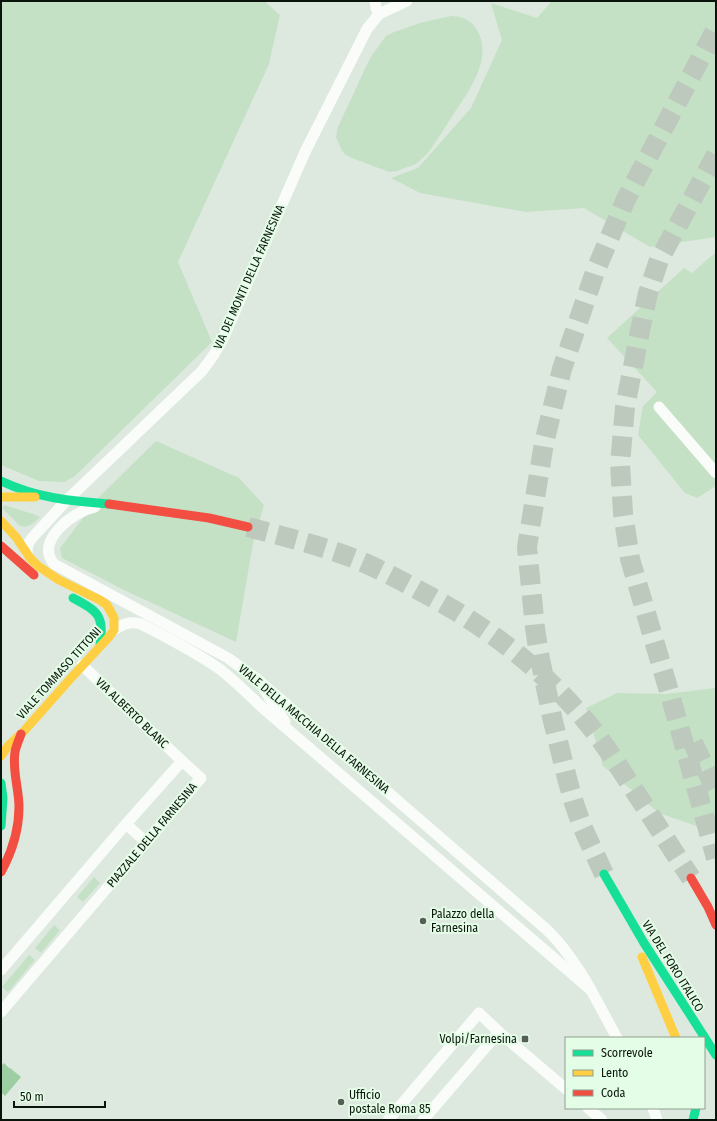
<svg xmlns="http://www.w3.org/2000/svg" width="717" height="1121" font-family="'Fira Sans Condensed',sans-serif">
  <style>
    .green { fill: #c4e1c6 }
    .water { fill: #9dcda2 }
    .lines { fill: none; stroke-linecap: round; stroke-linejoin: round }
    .highway-tunnel { stroke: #bec9be; stroke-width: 20; stroke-dasharray: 20 10; stroke-linecap: butt }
    .street { stroke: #fafcfa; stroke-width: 11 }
    .fast { stroke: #16e098; stroke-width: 9 }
    .slow { stroke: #ffcf43; stroke-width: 9 }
    .jam { stroke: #f24e42; stroke-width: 9 }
    .poi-dot { fill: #545f56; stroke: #e4fde6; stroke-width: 1.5 }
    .labels { text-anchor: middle; stroke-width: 4; stroke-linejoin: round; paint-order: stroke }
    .street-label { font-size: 12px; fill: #0b140c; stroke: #e4fde6 }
    .poi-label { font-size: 12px; fill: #0b140c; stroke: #e4fde6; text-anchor: start }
  </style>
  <rect width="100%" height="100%" fill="#dde9de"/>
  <g class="green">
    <path d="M 1,1 L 264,1 L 280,15 L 269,64 L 178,262 L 212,342 L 75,476 L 64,482 L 39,481 L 1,465 Z"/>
    <path d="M 552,1 L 716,1 L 716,237 L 650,247 L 584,208 L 526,212 L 420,193 L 391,178 L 418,168 L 471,108 L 502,40 L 491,3 L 537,18 Z"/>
    <path d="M 451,16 C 462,16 471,20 477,30 C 494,58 468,92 453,115 C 446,125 440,136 433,146 L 426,155 L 416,164 L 397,171 L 389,172 L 352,158 L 346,155 L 342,151 L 336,137 L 338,127 L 370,58 L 386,36 L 394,32 L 420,23 Z"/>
    <path d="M 716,252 L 716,486 L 697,498 L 685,493 L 638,435 L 643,406 L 657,392 L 607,338 L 684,268 L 692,273 Z"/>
    <path d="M 156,441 L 239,478 L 264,505 L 253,543 L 236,642 L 124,590 L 62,558 L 60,548 L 100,496 Z"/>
    <path d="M 4,505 L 33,514 L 40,517 C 35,522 28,529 20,526 L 2,508 Z"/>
    <path d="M 716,688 L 716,831 L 708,830 L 659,813 L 603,766 L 586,708 L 617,693 L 665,694 Z"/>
    <path d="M 94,877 L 100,883 L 83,902 L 77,897 Z"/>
    <path d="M 54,925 L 60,930 L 41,953 L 35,948 Z"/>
    <path d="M 29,955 L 35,960 L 8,992 L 2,987 Z"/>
  </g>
  <path class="water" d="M 4,1063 L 9,1068 L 10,1068 L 21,1077 L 5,1096 L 1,1092 L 1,1066 Z"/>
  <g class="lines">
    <g class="highway-tunnel">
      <path d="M 716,155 L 659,260 L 648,293 L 640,331 L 625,407 L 620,464 L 623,513 L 630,559 L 671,698 L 716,858"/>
      <path d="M 248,527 C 285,537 323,546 358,560 C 379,569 400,580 420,591 C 483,624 540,666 585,720 C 603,741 617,764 632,787 C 652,817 671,848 691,878"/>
      <path d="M 693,743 L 716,790"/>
      <path d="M 604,874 L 582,826 L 574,803 L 568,782 L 552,717 L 539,654 L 535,628 L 527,547 L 544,443 L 562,369 L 595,272 L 626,199 L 716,29"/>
    </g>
    <g class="street">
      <path d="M 375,1 L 376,8 L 379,14"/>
      <path d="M 659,407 L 716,473"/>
      <path d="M 95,507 C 74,511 34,541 54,564 L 228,658 L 257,679 L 546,929 C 565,947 578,967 591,990"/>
      <path d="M 27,552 L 28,544 L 32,538 L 66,501 L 202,371 L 213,356 L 222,341 L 305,152 L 367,29 L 379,14 L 407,1"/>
      <path d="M 114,630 C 123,624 130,621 141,624 C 168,638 196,652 221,670 C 236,682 250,696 264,709 L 591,990 L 617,1038"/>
      <path d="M 82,665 L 182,761"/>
      <path d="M 264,689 L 285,722"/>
      <path d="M 126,824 L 146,842"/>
      <path d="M 1,970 L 126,824 L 182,761 L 201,778 L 1,1012"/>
      <path d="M 588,1108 L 602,1120"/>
      <path d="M 653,1108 L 657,1120"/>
      <path d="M 388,1120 L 479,1013 L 499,1032 L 566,1089"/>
      <path d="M 423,1120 L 499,1032"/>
    </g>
    <g class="fast">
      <path d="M 1,481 C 37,498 70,501 109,504"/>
      <path d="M 73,598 C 99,612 104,615 100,646"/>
      <path d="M 1,783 L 3,798 L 1,826"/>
      <path d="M 604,874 L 644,943 L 716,1055"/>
      <path d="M 693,1120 L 696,1108"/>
    </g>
    <g class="slow">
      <path d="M 1,497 L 35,497"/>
      <path d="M 1,521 L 16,537 L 30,558 L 38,566 L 59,580 L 100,600 L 107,605 L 114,618 L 114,630 L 108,638 L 71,678 L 24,731 L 8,746 L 1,756"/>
      <path d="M 642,957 L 676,1038"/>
    </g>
    <g class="jam">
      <path d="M 109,504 L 209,518 L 248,527"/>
      <path d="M 1,546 L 34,575"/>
      <path d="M 1,872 C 12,852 19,830 19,807 C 19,789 12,770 15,752 C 16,746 19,740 21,734"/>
      <path d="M 691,878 L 708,907 L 716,925"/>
    </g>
  </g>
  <g class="poi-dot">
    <circle cx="423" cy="921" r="4"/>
    <rect x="521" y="1035" width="8" height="8" rx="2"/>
    <circle cx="341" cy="1102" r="4"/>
  </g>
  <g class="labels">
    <g class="street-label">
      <text transform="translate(249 277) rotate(-66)" y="4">VIA DEI MONTI DELLA FARNESINA</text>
      <text transform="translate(59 673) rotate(-48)" y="4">VIALE TOMMASO TITTONI</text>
      <text transform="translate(132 713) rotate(44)" y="4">VIA ALBERTO BLANC</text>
      <text transform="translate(314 729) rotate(40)" y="4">VIALE DELLA MACCHIA DELLA FARNESINA</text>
      <text transform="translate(152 835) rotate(-50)" y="4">PIAZZALE DELLA FARNESINA</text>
      <text transform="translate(673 966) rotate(58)" y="4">VIA DEL FORO ITALICO</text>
    </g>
    <g class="poi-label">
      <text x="431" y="918">Palazzo della<tspan x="431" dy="14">Farnesina</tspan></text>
      <text x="517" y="1043" text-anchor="end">Volpi/Farnesina</text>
      <text x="349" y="1099">Ufficio<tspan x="349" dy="14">postale Roma 85</tspan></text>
    </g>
  </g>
  <rect width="717" height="1121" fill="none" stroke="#0b140c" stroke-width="4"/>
  <rect x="565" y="1037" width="140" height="72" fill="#e4fde6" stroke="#8da08f"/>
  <rect x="573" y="1050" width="20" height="6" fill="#16e098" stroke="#8da08f"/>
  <text x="601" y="1057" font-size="12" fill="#0b140c">Scorrevole</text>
  <rect x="573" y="1070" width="20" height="6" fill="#ffcf43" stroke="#8da08f"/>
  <text x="601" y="1077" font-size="12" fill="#0b140c">Lento</text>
  <rect x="573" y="1090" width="20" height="6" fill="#f24e42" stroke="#8da08f"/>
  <text x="601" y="1097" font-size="12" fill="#0b140c">Coda</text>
  <path d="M14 1101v6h91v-6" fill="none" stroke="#0b140c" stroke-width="2"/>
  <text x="20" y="1101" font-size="12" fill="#0b140c" stroke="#e4fde6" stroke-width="3" paint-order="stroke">50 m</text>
</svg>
